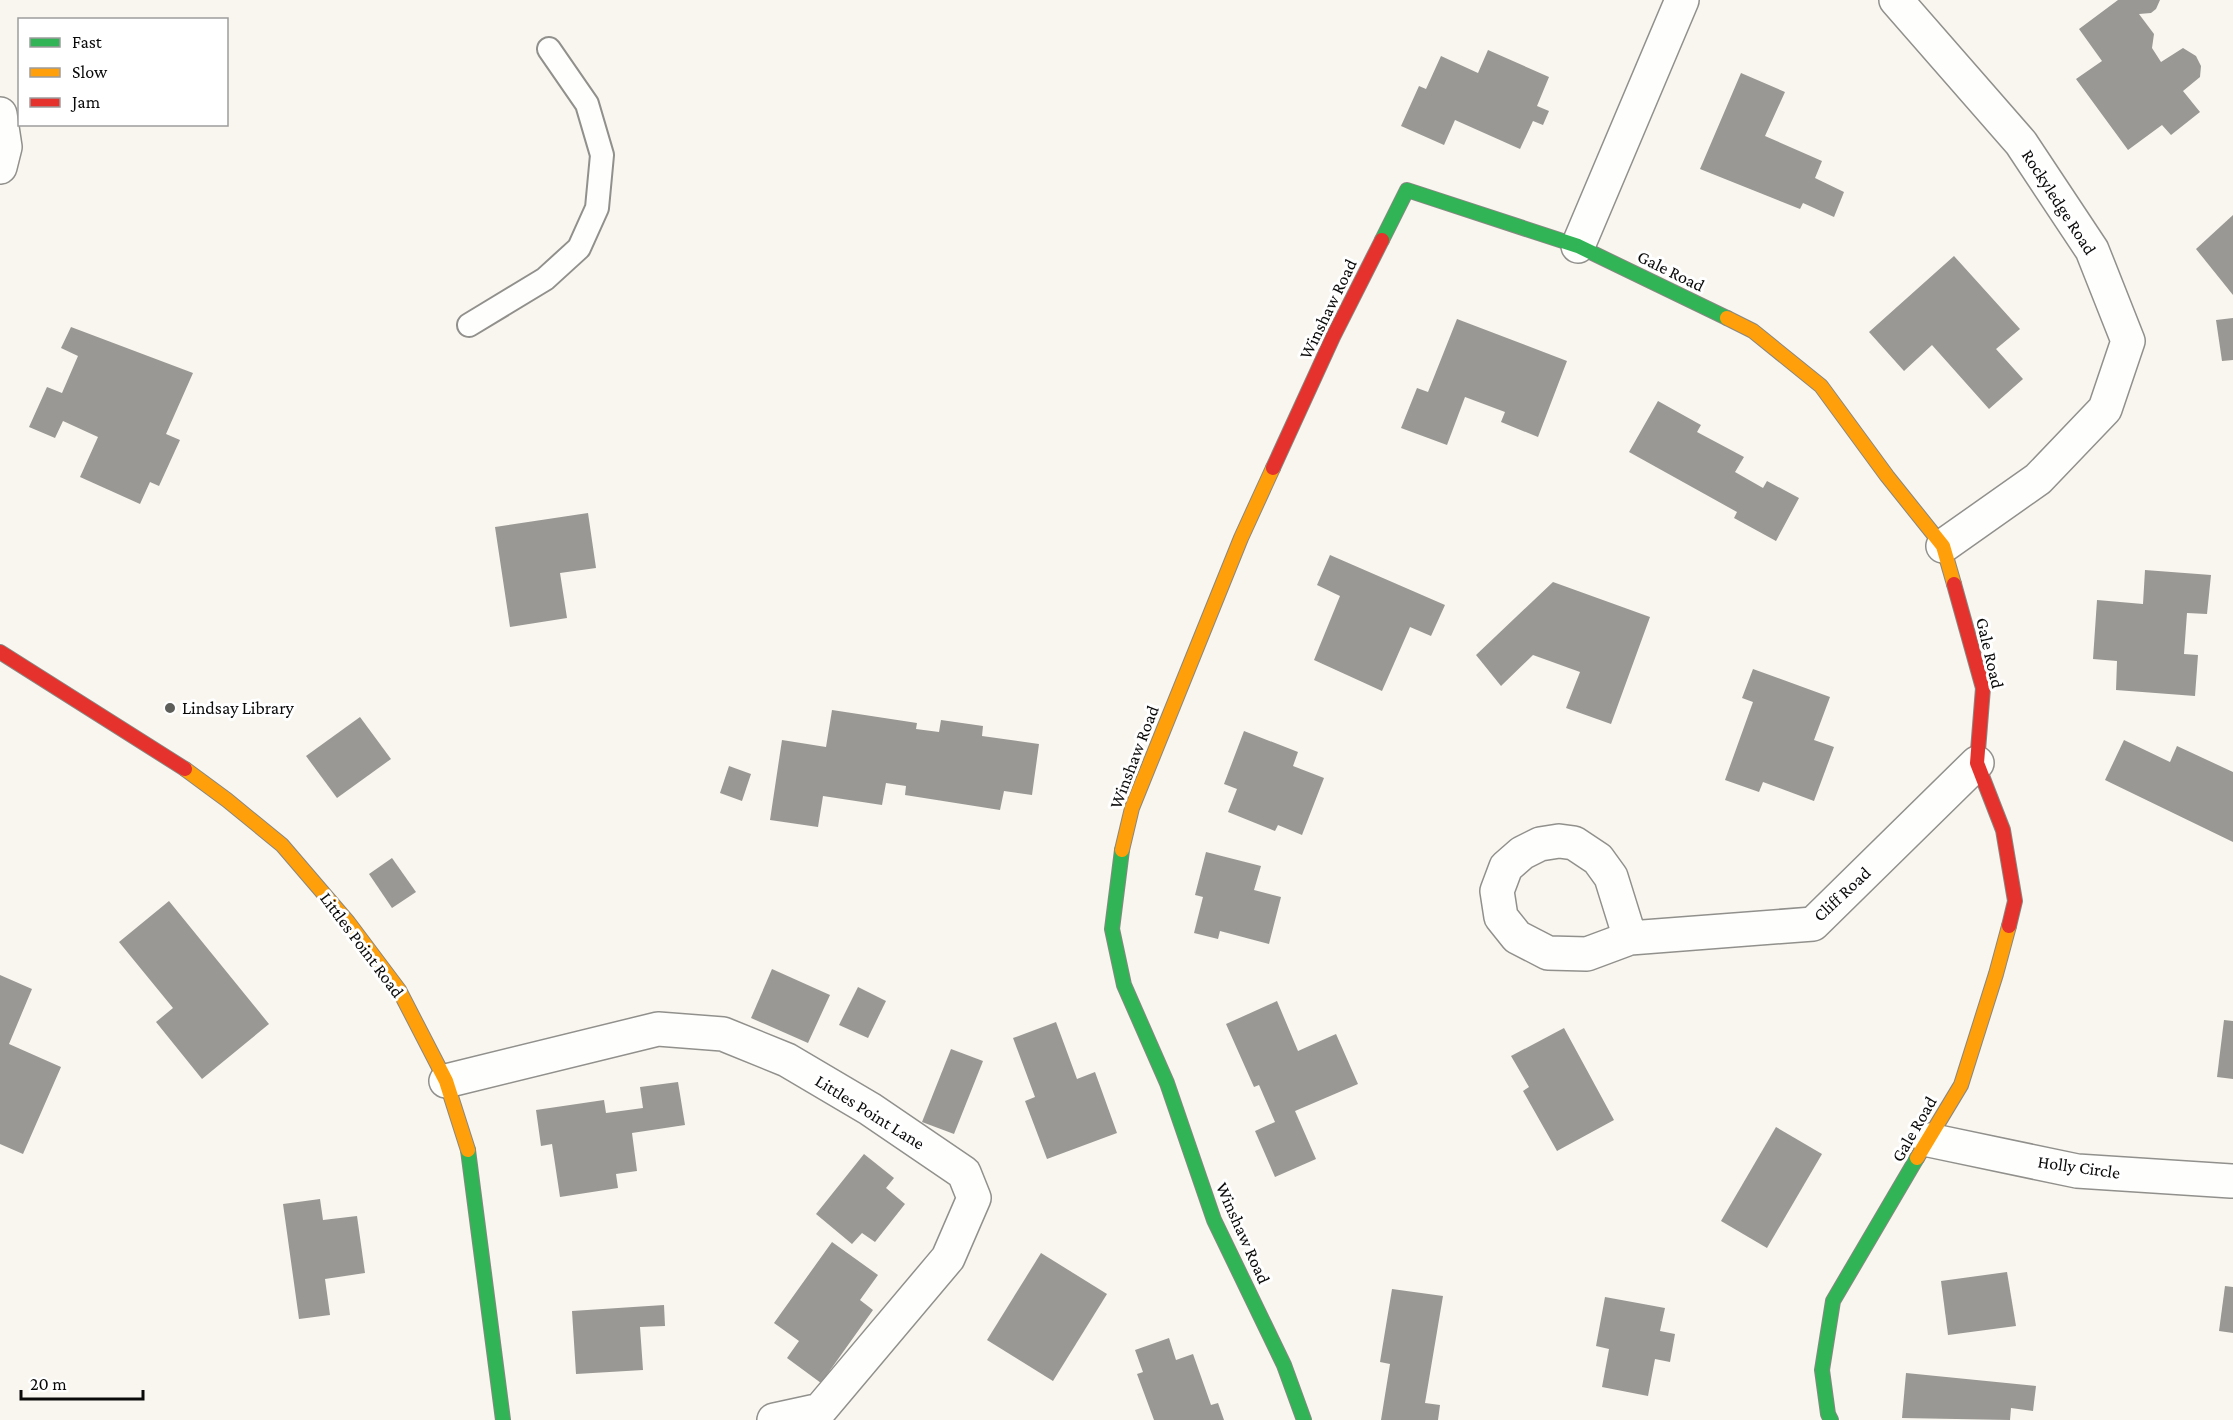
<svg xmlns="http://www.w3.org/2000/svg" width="2233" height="1420" font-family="'Crimson Pro',serif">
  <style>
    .building { fill: #9a9894 }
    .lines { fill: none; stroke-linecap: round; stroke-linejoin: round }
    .lane-casing { stroke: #91908d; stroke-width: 26 }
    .street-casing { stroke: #91908d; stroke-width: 36 }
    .fast-casing { stroke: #888783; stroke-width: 16 }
    .slow-casing { stroke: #888783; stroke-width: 16 }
    .jam-casing { stroke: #888783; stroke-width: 16 }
    .lane { stroke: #fefefc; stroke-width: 22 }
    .street { stroke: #fefefc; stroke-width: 33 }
    .fast { stroke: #30b455; stroke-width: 14 }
    .slow { stroke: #ff9f0a; stroke-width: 14 }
    .jam { stroke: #e5322d; stroke-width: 14 }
    .poi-dot { fill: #5d5d5a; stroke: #fff; stroke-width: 2 }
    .labels { text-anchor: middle; stroke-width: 6; stroke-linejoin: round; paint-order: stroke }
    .street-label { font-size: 18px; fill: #0a0a0a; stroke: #fff }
    .poi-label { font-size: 18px; fill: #0a0a0a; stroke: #fff; text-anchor: start }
  </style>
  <rect width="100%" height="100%" fill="#f8f6ee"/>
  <g class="building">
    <path d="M 2118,0 L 2160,0 L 2156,9 L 2151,13 L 2139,14 L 2154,34 L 2152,48 L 2161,62 L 2183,48 L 2196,56 L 2201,66 L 2200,77 L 2183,91 L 2200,112 L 2171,135 L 2162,125 L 2128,150 L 2076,79 L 2102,61 L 2079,29 Z"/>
    <path d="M 1488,50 L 1549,77 L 1537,106 L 1549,111 L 1543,125 L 1533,121 L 1520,149 L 1455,120 L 1444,145 L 1401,126 L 1419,86 L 1426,89 L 1441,56 L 1478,73 Z"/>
    <path d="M 1741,73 L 1785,92 L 1765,136 L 1822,161 L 1815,178 L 1844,192 L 1834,217 L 1803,203 L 1800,209 L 1700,169 Z"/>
    <path d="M 2233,215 L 2233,295 L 2196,249 Z"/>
    <path d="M 1954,256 L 2020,329 L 1996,349 L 2023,379 L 1989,409 L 1932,345 L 1904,371 L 1869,332 Z"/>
    <path d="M 2233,318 L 2233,360 L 2222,361 L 2216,320 Z"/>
    <path d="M 1457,319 L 1567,361 L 1538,437 L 1501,422 L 1505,412 L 1465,397 L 1447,445 L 1401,428 L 1417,388 L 1428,392 Z"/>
    <path d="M 71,327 L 193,373 L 166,434 L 180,440 L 159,486 L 150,482 L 140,504 L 80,477 L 98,437 L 63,421 L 55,438 L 29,427 L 47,387 L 62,393 L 78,356 L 61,348 Z"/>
    <path d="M 1658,401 L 1701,425 L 1697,432 L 1744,457 L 1735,472 L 1763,488 L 1767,481 L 1799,498 L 1776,541 L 1734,518 L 1737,512 L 1629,452 Z"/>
    <path d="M 588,513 L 596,568 L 560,573 L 567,618 L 510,627 L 495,527 Z"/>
    <path d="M 1330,555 L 1445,605 L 1431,636 L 1410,627 L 1382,691 L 1314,660 L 1340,596 L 1317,585 Z"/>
    <path d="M 2145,570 L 2211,575 L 2207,614 L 2187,613 L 2184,654 L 2198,655 L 2195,696 L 2116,690 L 2117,661 L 2093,659 L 2097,600 L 2143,604 Z"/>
    <path d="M 1553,582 L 1650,617 L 1611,724 L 1566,708 L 1580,672 L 1533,655 L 1501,686 L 1476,655 Z"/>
    <path d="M 1753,669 L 1830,697 L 1814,740 L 1834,747 L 1814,801 L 1763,782 L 1759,792 L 1725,780 L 1753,702 L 1742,698 Z"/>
    <path d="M 832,710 L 917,723 L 916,729 L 939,732 L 941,720 L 983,726 L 982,736 L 1039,744 L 1032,795 L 1004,791 L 1000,810 L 905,795 L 906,786 L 886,783 L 882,805 L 823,796 L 818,827 L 770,820 L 782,740 L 826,747 Z"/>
    <path d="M 360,717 L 391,759 L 337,798 L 306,756 Z"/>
    <path d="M 1244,731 L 1298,752 L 1293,766 L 1324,778 L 1302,835 L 1278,825 L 1275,831 L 1228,812 L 1237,789 L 1224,784 Z"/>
    <path d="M 2124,740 L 2170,762 L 2177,746 L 2233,772 L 2233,842 L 2105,780 Z"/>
    <path d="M 729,766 L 751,774 L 742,801 L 720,793 Z"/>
    <path d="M 1206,852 L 1261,866 L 1254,890 L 1281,897 L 1269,944 L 1220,931 L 1218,939 L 1194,933 L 1203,897 L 1195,895 Z"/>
    <path d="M 392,858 L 416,892 L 392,908 L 369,874 Z"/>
    <path d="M 169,901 L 269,1024 L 202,1079 L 156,1022 L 173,1008 L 119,942 Z"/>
    <path d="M 772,969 L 830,995 L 808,1043 L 751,1018 Z"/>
    <path d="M 0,975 L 32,989 L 9,1044 L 61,1067 L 23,1154 L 0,1144 Z"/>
    <path d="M 858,987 L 886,1001 L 868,1038 L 839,1025 Z"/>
    <path d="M 1277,1001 L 1298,1051 L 1336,1034 L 1358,1084 L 1295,1111 L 1316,1159 L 1275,1177 L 1255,1131 L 1275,1122 L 1259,1085 L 1254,1087 L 1226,1024 Z"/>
    <path d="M 2224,1020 L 2233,1021 L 2233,1079 L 2217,1077 Z"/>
    <path d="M 1056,1022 L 1077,1079 L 1095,1072 L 1117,1133 L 1047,1159 L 1025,1101 L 1035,1097 L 1013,1038 Z"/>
    <path d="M 1564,1028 L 1614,1120 L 1557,1151 L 1523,1091 L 1529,1087 L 1511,1056 Z"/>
    <path d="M 951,1049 L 983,1061 L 954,1134 L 922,1122 Z"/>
    <path d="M 678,1082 L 685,1125 L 632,1133 L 637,1171 L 616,1174 L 618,1188 L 560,1197 L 552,1144 L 541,1146 L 536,1110 L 604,1100 L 606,1113 L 643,1108 L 640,1087 Z"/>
    <path d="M 1776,1127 L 1822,1154 L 1767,1248 L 1721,1221 Z"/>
    <path d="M 864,1154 L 894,1178 L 886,1188 L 905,1204 L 875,1242 L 862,1233 L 852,1244 L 816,1214 Z"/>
    <path d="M 320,1199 L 323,1220 L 357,1216 L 365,1273 L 325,1279 L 330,1315 L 299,1319 L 283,1204 Z"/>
    <path d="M 832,1242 L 878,1275 L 860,1300 L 873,1310 L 821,1383 L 787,1358 L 799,1341 L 774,1323 Z"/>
    <path d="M 1041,1253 L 1107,1294 L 1053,1381 L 987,1340 Z"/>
    <path d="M 2007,1272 L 2016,1326 L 1948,1335 L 1941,1281 Z"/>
    <path d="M 2225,1286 L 2233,1287 L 2233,1333 L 2219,1331 Z"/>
    <path d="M 1392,1289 L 1443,1296 L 1425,1403 L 1440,1405 L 1438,1420 L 1381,1420 L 1390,1364 L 1380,1362 Z"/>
    <path d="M 1605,1297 L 1665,1308 L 1660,1331 L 1675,1334 L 1670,1362 L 1655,1359 L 1648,1396 L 1602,1387 L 1609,1349 L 1596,1346 Z"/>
    <path d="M 664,1305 L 665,1326 L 640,1327 L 643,1370 L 576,1374 L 572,1311 Z"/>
    <path d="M 1169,1338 L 1176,1360 L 1193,1354 L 1211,1405 L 1218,1403 L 1224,1420 L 1154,1420 L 1137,1374 L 1143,1372 L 1135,1350 Z"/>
    <path d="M 1906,1373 L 2036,1386 L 2033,1411 L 2011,1408 L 2010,1420 L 1902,1418 Z"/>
  </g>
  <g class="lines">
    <defs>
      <path id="lane" d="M 469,325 L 545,279 L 579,248 L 597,208 L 602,155 L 587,104 L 549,49"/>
      <g id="street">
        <path d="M 1896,0 L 2021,143 L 2092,250 L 2128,341 L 2105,409 L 2038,479 L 1943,546"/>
        <path d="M 0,114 L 5,147 L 0,167"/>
        <path d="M 1578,246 L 1682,0"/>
        <path d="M 1630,938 L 1611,877 L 1598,859 L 1574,843 L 1559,841 L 1540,844 L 1522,853 L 1506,867 L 1497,891 L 1501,917 L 1517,937 L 1548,953 L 1587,954 L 1630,938 L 1813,924 L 1977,763"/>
        <path d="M 446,1081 L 658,1029 L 723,1034 L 787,1060 L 870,1109 L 964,1173 L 974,1198 L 948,1258 L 820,1410 L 774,1420"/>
        <path d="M 1929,1140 L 2077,1171 L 2231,1181"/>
      </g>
      <g id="fast">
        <path d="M 1382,240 L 1407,190 L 1578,246 L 1727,318"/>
        <path d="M 1122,850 L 1112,929 L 1124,985 L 1167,1083 L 1214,1220 L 1284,1365 L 1304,1420"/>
        <path d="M 468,1150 L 503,1420"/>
        <path d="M 1831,1420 L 1828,1414 L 1822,1370 L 1833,1301 L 1917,1158"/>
      </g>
      <g id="slow">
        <path d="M 1727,318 L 1753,331 L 1821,386 L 1887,476 L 1943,546 L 1954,584"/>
        <path d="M 185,769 L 227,800 L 282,845 L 348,922 L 399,990 L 446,1081 L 468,1150"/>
        <path d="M 1122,850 L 1132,808 L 1241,538 L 1273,468"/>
        <path d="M 1917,1158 L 1961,1085 L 1996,974 L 2009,926"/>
      </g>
      <g id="jam">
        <path d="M 1273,468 L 1333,337 L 1382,240"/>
        <path d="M 1954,584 L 1983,688 L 1977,763 L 2003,830 L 2015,901 L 2009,926"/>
        <path d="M 0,652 L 185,769"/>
      </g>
    </defs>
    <use href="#lane" class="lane-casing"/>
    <use href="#street" class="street-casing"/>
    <use href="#fast" class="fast-casing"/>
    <use href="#slow" class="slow-casing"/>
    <use href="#jam" class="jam-casing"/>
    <use href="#lane" class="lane"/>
    <use href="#street" class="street"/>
    <use href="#fast" class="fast"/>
    <use href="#slow" class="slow"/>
    <use href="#jam" class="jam"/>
  </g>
  <circle class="poi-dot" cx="170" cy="708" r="6"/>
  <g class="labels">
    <g class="street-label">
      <text transform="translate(2059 202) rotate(57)" y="6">Rockyledge Road</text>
      <text transform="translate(1671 271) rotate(26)" y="6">Gale Road</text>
      <text transform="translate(1328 309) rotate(-64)" y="6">Winshaw Road</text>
      <text transform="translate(1990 653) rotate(77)" y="6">Gale Road</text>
      <text transform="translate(1134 757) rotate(-69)" y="6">Winshaw Road</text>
      <text transform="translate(1842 894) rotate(-43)" y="6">Cliff Road</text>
      <text transform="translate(362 945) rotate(53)" y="6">Littles Point Road</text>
      <text transform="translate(870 1112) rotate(32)" y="6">Littles Point Lane</text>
      <text transform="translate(1914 1129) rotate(-60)" y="6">Gale Road</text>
      <text transform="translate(2079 1167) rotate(8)" y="6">Holly Circle</text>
      <text transform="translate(1243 1233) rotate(66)" y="6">Winshaw Road</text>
    </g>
    <g class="poi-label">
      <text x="182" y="714">Lindsay Library</text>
    </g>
  </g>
  <rect x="18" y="18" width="210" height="108" fill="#ffffff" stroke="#9d9d9d" stroke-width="1.5"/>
  <rect x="30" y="38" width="30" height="9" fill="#30b455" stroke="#9d9d9d" stroke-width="1.5"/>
  <text x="72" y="48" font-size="18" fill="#0a0a0a">Fast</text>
  <rect x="30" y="68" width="30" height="9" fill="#ff9f0a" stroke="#9d9d9d" stroke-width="1.5"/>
  <text x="72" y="78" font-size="18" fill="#0a0a0a">Slow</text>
  <rect x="30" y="98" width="30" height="9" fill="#e5322d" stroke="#9d9d9d" stroke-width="1.5"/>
  <text x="72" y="108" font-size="18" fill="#0a0a0a">Jam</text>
  <path d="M21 1390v9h122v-9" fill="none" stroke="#0a0a0a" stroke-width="3"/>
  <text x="30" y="1390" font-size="18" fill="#0a0a0a" stroke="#ffffff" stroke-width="4.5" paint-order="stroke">20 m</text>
</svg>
